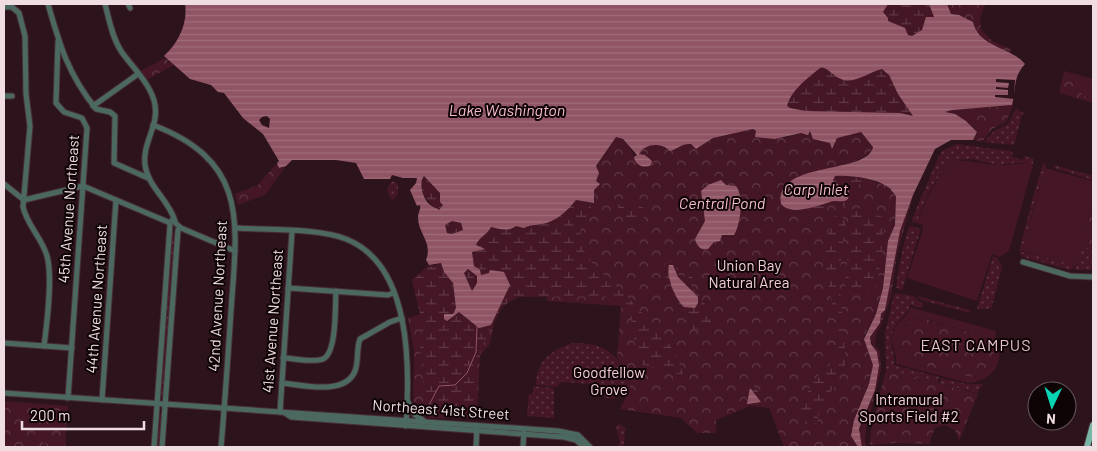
<svg xmlns="http://www.w3.org/2000/svg" width="1097" height="451" font-family="Barlow,sans-serif">
  <style>
    .grass { fill: url(#grass-dots) }
    .forest { fill: url(#forest-crowns) }
    .wetland { fill: url(#wetland-marsh) }
    .pitch { fill: #451726; fill-rule: evenodd }
    .water { fill: url(#water-rules); fill-rule: evenodd }
    .pier { fill: #2d131b }
    .lines { fill: none; stroke-linecap: round; stroke-linejoin: round }
    .stream { stroke: #905565; stroke-width: 1 }
    .minor-casing { stroke: #482f37; stroke-width: 7 }
    .major-casing { stroke: #482f37; stroke-width: 8 }
    .minor { stroke: #4c6961; stroke-width: 5 }
    .major { stroke: #78b7a8; stroke-width: 6 }
    .labels { text-anchor: middle; stroke-width: 4; stroke-linejoin: round; paint-order: stroke }
    .street-label { font-size: 15px; fill: #f0dde1; stroke: #0e0406 }
    .park-label { font-size: 15px; fill: #f4ced7; stroke: #0e0406 }
    .water-label { font-size: 16px; font-style: italic; fill: #f4bcc9; stroke: #0e0406 }
    .neighbourhood-label { font-size: 16px; letter-spacing: 1px; fill: #e7c1ca; stroke: #0e0406 }
  </style>
  <defs>
    <pattern id="grass-dots" width="8" height="8" patternUnits="userSpaceOnUse" patternTransform="scale(1.25)"><rect width="8" height="8" fill="#451726"/><path d="M2 2h.1M6 6h.1" fill="none" stroke="#603845" stroke-width="1.8" stroke-linecap="round"/></pattern>
    <pattern id="forest-crowns" width="20" height="18" patternUnits="userSpaceOnUse" patternTransform="scale(1.25)"><rect width="20" height="18" fill="#451726"/><path d="M2 6a3 3 0 1 1 6 0M12 15a3 3 0 1 1 6 0" fill="none" stroke="#603845"/></pattern>
    <pattern id="wetland-marsh" width="20" height="14" patternUnits="userSpaceOnUse" patternTransform="scale(1.25)"><rect width="20" height="14" fill="#451726"/><path d="M1 5h8M5 5V1M11 12h8M15 12V8" fill="none" stroke="#603845"/></pattern>
    <pattern id="water-rules" width="6" height="5" patternUnits="userSpaceOnUse" patternTransform="scale(1.25)"><rect width="6" height="5" fill="#905565"/><path d="M0 2.5h6" fill="none" stroke="#a06d7b"/></pattern>
  </defs>
  <rect width="100%" height="100%" fill="#2d131b"/>
  <g class="grass">
    <path d="M 1016,108 L 1026,115 L 1022,115 L 1014,145 L 984,142 L 994,131 L 1008,124 Z"/>
    <path d="M 957,144 L 1010,151 L 1013,153 L 1012,157 L 1023,160 L 1024,156 L 1034,159 L 1025,192 L 1024,162 L 998,165 L 971,159 L 953,160 C 935,178 924,198 917,223 L 913,222 L 912,219 L 939,156 L 942,151 Z"/>
    <path d="M 1043,163 L 1047,164 L 1044,165 L 1046,166 L 1033,209 L 1030,208 Z"/>
    <path d="M 1054,165 L 1093,176 L 1093,180 L 1057,169 L 1054,168 Z"/>
    <path d="M 394,181 L 398,184 L 398,194 L 392,201 L 387,191 L 390,183 Z"/>
    <path d="M 1030,209 L 1033,210 L 1022,251 L 1019,252 Z"/>
    <path d="M 912,226 L 921,229 L 902,291 L 896,287 C 899,266 902,247 909,227 Z"/>
    <path d="M 173,233 L 176,234 L 163,398 L 159,395 L 171,234 Z"/>
    <path d="M 1081,246 L 1093,249 L 1093,270 L 1075,270 Z"/>
    <path d="M 1024,252 L 1075,265 L 1074,268 L 1070,270 L 1023,257 L 1019,253 Z"/>
    <path d="M 993,256 L 997,258 L 1002,266 L 993,303 L 990,302 L 992,304 L 992,307 L 988,309 L 977,309 Z"/>
    <path d="M 898,293 L 913,296 L 923,304 L 922,308 L 910,305 C 907,317 895,321 892,334 C 889,345 896,354 894,365 L 939,377 L 937,383 L 886,369 L 885,333 L 894,295 Z"/>
    <path d="M 917,296 L 970,310 L 970,313 L 921,300 Z"/>
    <path d="M 573,343 C 597,342 615,350 626,372 C 629,379 631,384 630,391 L 612,399 L 590,394 L 591,384 L 561,382 L 557,387 L 536,385 C 537,360 550,351 573,343 Z"/>
    <path d="M 941,378 L 967,384 L 983,384 L 977,393 L 939,383 Z"/>
    <path d="M 533,386 L 554,388 L 554,418 L 527,416 L 529,394 L 533,394 Z"/>
    <path d="M 159,413 L 163,413 L 160,447 L 156,447 Z"/>
    <path d="M 619,424 L 627,429 L 625,430 L 624,447 L 618,447 L 620,442 L 616,427 Z"/>
  </g>
  <g class="forest">
    <path d="M 947,4 L 985,4 L 980,18 L 981,29 L 992,41 L 1011,49 L 1010,52 C 994,46 977,40 973,22 L 959,15 L 951,14 Z"/>
    <path d="M 165,58 L 174,65 L 143,82 L 137,73 Z"/>
    <path d="M 1064,71 L 1093,79 L 1093,103 L 1059,93 Z"/>
    <path d="M 1014,104 L 1006,122 L 992,129 L 982,142 L 973,140 L 977,132 C 968,121 959,115 945,114 C 954,103 999,111 1014,104 Z"/>
    <path d="M 753,129 L 760,138 L 785,138 L 801,133 L 807,135 L 810,131 L 811,136 L 830,143 L 831,149 L 837,138 L 860,132 L 873,147 C 870,158 845,165 834,168 L 887,186 L 896,196 L 895,225 L 888,241 L 883,288 L 876,314 L 864,336 L 873,365 L 869,384 L 854,420 L 851,436 L 858,447 L 784,447 L 769,408 L 750,406 L 716,420 L 716,433 L 697,433 L 681,418 L 620,409 L 630,389 L 630,381 L 617,357 L 621,306 L 547,301 L 546,290 L 506,296 L 495,319 L 490,344 L 480,355 L 477,418 L 428,418 L 417,411 L 413,402 L 414,352 L 408,318 L 420,314 L 412,280 L 429,265 L 435,265 L 454,303 L 506,280 L 593,203 L 594,190 L 599,184 L 596,181 L 599,173 L 596,167 L 616,137 C 630,140 633,155 639,165 L 647,156 L 639,154 L 645,146 L 661,145 L 676,150 L 680,145 L 687,143 L 698,148 L 713,138 Z"/>
    <path d="M 277,163 L 281,168 L 286,166 L 265,195 L 238,205 L 235,194 L 258,185 Z"/>
    <path d="M 913,195 L 897,255 L 891,297 L 881,325 L 876,334 L 875,345 L 880,352 L 881,370 L 866,429 L 865,447 L 862,447 L 859,432 L 875,390 L 875,349 L 870,337 L 880,323 L 881,314 L 885,310 L 900,231 Z"/>
    <path d="M 1093,202 L 1093,249 L 1081,246 Z"/>
    <path d="M 922,318 L 985,337 L 993,352 C 994,366 984,376 970,377 C 949,373 887,364 900,332 C 904,323 913,319 922,318 Z"/>
    <path d="M 886,369 L 978,394 L 959,441 L 955,430 L 945,425 L 935,428 L 929,444 L 897,443 L 870,445 L 871,431 Z"/>
    <path d="M 4,401 L 68,406 L 65,447 L 4,447 Z"/>
  </g>
  <g class="wetland">
    <path d="M 884,4 L 936,4 L 934,22 L 915,39 L 880,18 Z"/>
    <path d="M 813,66 L 884,66 L 916,117 L 792,113 L 784,103 Z"/>
    <path d="M 822,168 L 834,168 C 846,180 860,176 875,181 L 860,183 L 845,208 L 839,202 L 832,203 L 821,213 L 816,209 L 785,211 L 780,209 C 777,172 795,181 822,168 Z"/>
    <path d="M 423,175 L 440,193 L 443,205 L 439,210 C 428,205 416,187 423,175 Z"/>
    <path d="M 576,200 L 593,203 L 582,227 L 579,243 L 594,266 L 625,294 L 666,340 L 677,356 L 683,374 C 667,375 660,367 643,365 L 636,351 L 630,312 L 604,296 L 518,297 L 503,306 L 484,342 L 476,370 L 473,406 L 453,411 L 434,408 L 424,391 L 420,347 L 423,326 L 412,280 L 428,268 L 441,263 L 444,272 L 453,283 L 456,308 L 447,321 L 459,312 L 475,325 L 491,324 L 509,285 L 503,272 L 481,275 L 474,266 L 472,252 L 484,249 L 476,245 C 480,237 487,235 491,227 L 513,229 L 516,226 C 542,229 559,217 576,200 Z"/>
    <path d="M 625,200 L 644,208 L 644,218 L 636,229 L 628,227 L 619,212 L 618,205 Z"/>
    <path d="M 856,207 L 885,218 L 877,288 L 867,291 L 845,289 L 851,210 Z"/>
    <path d="M 840,215 L 846,220 L 839,277 L 846,363 L 835,386 L 820,406 L 817,423 L 802,424 L 798,415 L 812,382 L 837,357 L 838,332 L 822,252 L 833,217 Z"/>
    <path d="M 452,221 L 461,223 L 463,230 L 452,234 L 447,233 L 445,225 Z"/>
    <path d="M 670,260 L 677,263 L 679,276 L 682,278 L 688,273 L 693,278 L 690,284 C 703,298 710,308 709,327 L 705,330 L 694,331 L 686,325 C 684,309 673,297 671,281 L 664,276 L 665,264 Z"/>
    <path d="M 468,269 L 477,276 L 477,283 L 472,291 L 464,272 Z"/>
    <path d="M 750,382 L 763,397 L 763,404 L 746,405 L 747,392 Z"/>
  </g>
  <g class="pitch">
    <path d="M 1075,78 L 1081,80 L 1077,94 L 1071,92 Z"/>
    <path d="M 1085,81 L 1092,83 L 1088,97 L 1081,95 Z"/>
    <path d="M 953,160 C 969,160 982,164 997,165 C 1010,166 1020,161 1033,165 L 1009,251 L 999,257 L 992,254 L 977,301 L 907,278 L 922,232 L 923,225 L 917,223 C 925,199 935,179 953,160 Z"/>
    <path d="M 1045,168 L 1093,181 L 1093,202 L 1076,266 L 1022,251 Z"/>
    <path d="M 910,307 L 996,331 C 994,339 998,342 999,350 C 1002,369 986,382 968,383 L 896,364 C 898,354 889,345 893,333 C 896,321 908,318 910,307 ZM 918,318 L 927,319 L 985,337 L 993,352 C 994,366 984,376 970,377 C 949,373 893,365 899,336 C 901,326 909,321 918,318 Z"/>
    <path d="M 35,428 L 42,428 L 41,443 L 34,442 Z"/>
    <path d="M 44,429 L 51,429 L 49,444 L 43,443 Z"/>
  </g>
  <g class="water">
    <path d="M 185,4 L 888,4 L 883,12 L 888,18 L 888,21 L 905,28 L 908,35 L 912,36 L 922,30 L 926,17 L 934,17 L 929,4 L 947,4 L 951,14 L 959,15 L 973,22 C 979,48 1010,46 1025,64 C 1012,79 1017,87 1012,105 L 952,110 L 945,112 L 955,114 L 966,121 L 977,132 L 973,140 L 951,140 L 935,149 L 913,195 L 900,231 L 885,310 L 881,314 L 880,323 L 870,337 L 871,344 L 877,352 L 879,366 L 875,390 L 859,429 L 862,447 L 858,447 L 851,436 L 854,420 L 869,384 L 873,365 L 864,339 L 876,314 L 883,288 L 888,241 L 895,225 L 896,196 C 893,193 891,189 888,187 C 875,178 851,175 835,176 L 833,180 L 834,182 L 849,191 L 848,199 C 842,204 837,199 830,202 C 818,206 791,216 781,204 C 774,160 868,175 873,147 L 861,132 L 837,138 L 832,149 L 830,143 L 813,139 L 810,131 L 808,135 L 801,133 L 775,139 L 755,137 L 756,131 L 753,129 L 713,138 L 696,149 L 691,144 C 682,143 678,149 670,151 C 662,142 645,143 639,154 L 645,155 L 652,161 L 651,165 C 644,169 635,165 634,157 L 637,155 L 623,139 L 616,137 L 596,166 L 599,173 L 596,181 L 600,184 L 594,190 L 594,203 L 576,200 C 568,210 556,222 542,224 C 537,225 529,225 524,228 L 516,226 C 509,232 499,229 491,227 C 487,235 480,236 476,245 L 485,249 L 472,252 L 474,266 L 480,270 L 481,275 L 489,273 L 490,270 L 504,272 L 510,285 L 491,325 L 479,328 L 459,312 L 447,321 L 444,319 L 444,314 L 453,314 L 456,308 L 453,283 L 444,272 L 441,263 L 429,265 L 426,260 C 433,242 418,234 418,217 C 418,212 421,210 420,205 L 417,206 L 410,190 L 416,183 L 417,178 L 403,178 L 392,175 L 390,179 L 364,179 L 356,163 L 336,160 L 292,160 L 286,166 L 279,168 L 277,163 L 279,161 L 263,134 L 243,118 L 224,93 L 218,92 L 211,85 L 190,79 L 164,56 C 178,43 188,24 185,4 ZM 821,67 C 830,69 833,76 841,79 C 853,85 869,72 882,69 L 889,75 L 898,94 L 913,116 L 900,113 L 805,111 L 790,108 L 787,106 C 792,88 810,77 821,67 ZM 267,116 L 270,119 L 269,128 L 262,125 L 259,120 L 262,117 ZM 424,176 L 440,193 L 440,202 L 443,205 L 439,210 C 437,208 434,208 432,206 C 423,201 418,183 424,176 ZM 452,221 L 461,223 L 463,230 L 452,234 L 447,233 L 445,225 ZM 468,269 L 477,276 L 477,283 L 472,291 L 464,273 Z"/>
    <path d="M 721,180 L 726,185 L 736,186 C 744,196 741,224 734,235 L 722,235 L 720,241 L 714,242 L 708,249 C 701,251 697,246 695,239 L 705,221 L 701,191 L 708,185 Z"/>
    <path d="M 669,265 L 673,265 L 678,277 L 698,297 L 698,303 L 695,308 L 684,307 C 675,299 666,276 669,265 Z"/>
    <path d="M 750,388 L 761,402 L 747,404 Z"/>
  </g>
  <path class="pier" d="M 996,79 L 1015,80 L 1014,99 L 995,97 L 995,95 L 1008,95 L 1008,90 L 996,89 L 996,87 L 1008,88 L 1009,83 L 996,82 Z"/>
  <g class="lines">
    <path class="stream" d="M 428,407 L 439,386 L 455,385 L 467,373 L 476,352 L 477,326"/>
    <defs>
      <g id="minor">
        <path d="M 48,4 C 60,46 68,74 96,109 L 110,112 L 115,116 L 114,163 L 148,178"/>
        <path d="M 105,4 C 109,19 112,37 121,51 C 132,67 152,85 155,105 C 159,126 142,143 145,165 C 148,187 169,200 175,221"/>
        <path d="M 128,4 L 130,8"/>
        <path d="M 4,7 L 12,7 L 19,13 L 25,36 L 26,94 L 30,126 L 23,207 C 27,225 42,238 47,256 C 53,277 47,323 44,346"/>
        <path d="M 58,41 L 56,103 L 64,112 L 82,118 L 87,128 L 68,398"/>
        <path d="M 4,96 L 12,96"/>
        <path d="M 93,106 L 138,74"/>
        <path d="M 153,125 C 250,162 237,224 231,311 C 228,356 225,402 221,447"/>
        <path d="M 4,184 L 24,200 L 83,186 L 168,222"/>
        <path d="M 172,220 L 181,228 L 235,251"/>
        <path d="M 237,228 C 267,230 319,228 346,239 C 412,265 410,368 406,426"/>
        <path d="M 1023,262 L 1070,276 L 1093,277"/>
        <path d="M 288,288 L 388,295 L 393,293"/>
        <path d="M 4,343 L 72,348"/>
        <path d="M 283,358 C 294,358 312,363 323,359 C 337,353 335,306 336,291"/>
        <path d="M 282,383 C 303,385 345,396 355,371 C 359,361 356,349 360,339 L 390,322 L 402,318"/>
        <path d="M 4,393 L 558,431 L 578,435 L 590,447"/>
        <path d="M 102,400 L 116,200"/>
        <path d="M 408,402 L 415,415 L 423,420"/>
        <path d="M 280,412 L 292,232"/>
        <path d="M 285,413 L 291,417 L 564,437 L 576,440 L 584,447"/>
        <path d="M 154,447 L 170,225"/>
        <path d="M 162,447 L 178,230"/>
        <path d="M 476,447 L 477,428"/>
        <path d="M 523,447 L 524,432"/>
      </g>
      <path id="major" d="M 1087,447 L 1093,425"/>
    </defs>
    <use href="#minor" class="minor-casing"/>
    <use href="#major" class="major-casing"/>
    <use href="#minor" class="minor"/>
    <use href="#major" class="major"/>
  </g>
  <g class="labels">
    <g class="street-label">
      <text transform="translate(69 209) rotate(-86)" y="5">45th Avenue Northeast</text>
      <text transform="translate(218 296) rotate(-87)" y="5">42nd Avenue Northeast</text>
      <text transform="translate(97 299) rotate(-86)" y="5">44th Avenue Northeast</text>
      <text transform="translate(273 321) rotate(-86)" y="5">41st Avenue Northeast</text>
      <text transform="translate(441 410) rotate(4)" y="5">Northeast 41st Street</text>
    </g>
    <g class="park-label">
      <text x="749" y="271">Union Bay<tspan x="749" dy="17">Natural Area</tspan></text>
      <text x="609" y="378">Goodfellow<tspan x="609" dy="17">Grove</tspan></text>
      <text x="909" y="405">Intramural<tspan x="909" dy="17">Sports Field #2</tspan></text>
    </g>
    <g class="water-label">
      <text x="507" y="116">Lake Washington</text>
      <text x="816" y="195">Carp Inlet</text>
      <text x="722" y="209">Central Pond</text>
    </g>
    <g class="neighbourhood-label">
      <text x="976" y="351">EAST CAMPUS</text>
    </g>
  </g>
  <rect width="1097" height="451" fill="none" stroke="#f0dde1" stroke-width="10"/>
  <g transform="translate(1052 406) rotate(184)"><circle r="24" fill="#0e0406" stroke="#685b5e"/>
  <path d="M0-4L9 19L0 12L-9 19Z" fill="#09d5b5"/>
  <text y="-8" font-size="14" font-weight="bold" text-anchor="middle" fill="#f0dde1">N</text>
  </g>
  <path d="M22 421v8h122v-8" fill="none" stroke="#f0dde1" stroke-width="2.5"/>
  <text x="30" y="421" font-size="15" fill="#f0dde1" stroke="#0e0406" stroke-width="4" paint-order="stroke">200 m</text>
</svg>
